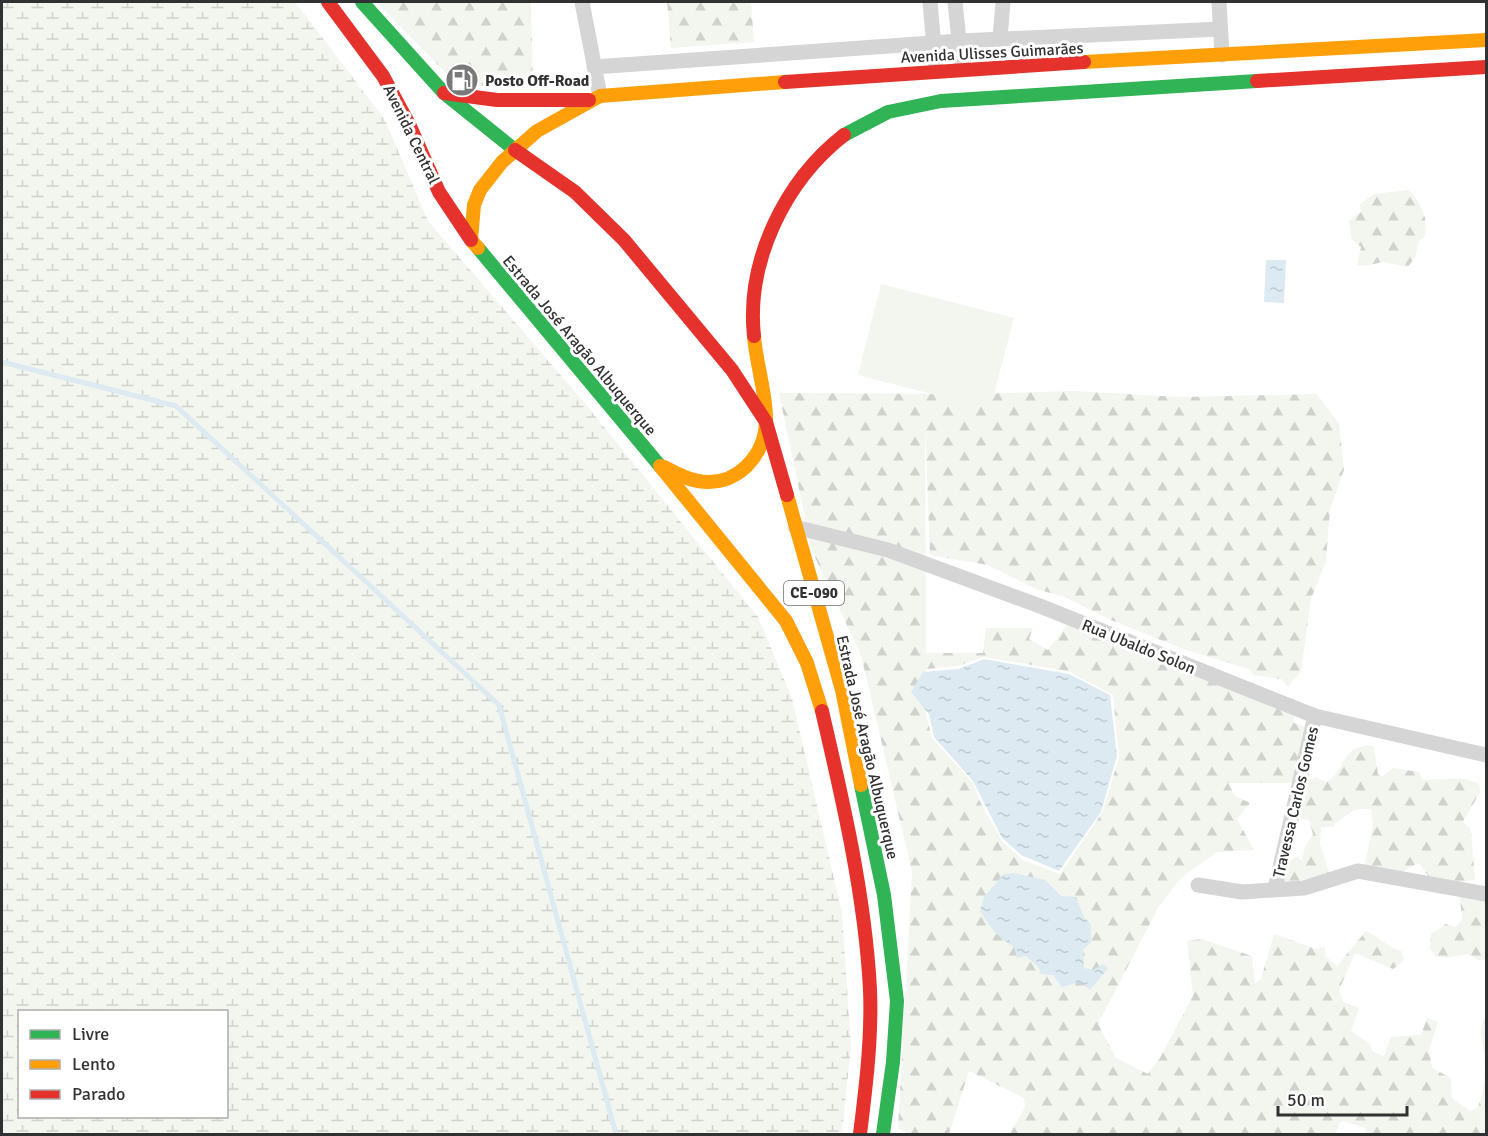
<svg xmlns="http://www.w3.org/2000/svg" width="1488" height="1136" font-family="Signika,sans-serif">
  <style>
    .forest { fill: url(#forest-firs); fill-rule: evenodd }
    .wetland { fill: url(#wetland-marsh); fill-rule: evenodd }
    .park { fill: #f2f6ee }
    .water { fill: url(#water-ripples) }
    .lines { fill: none; stroke-linecap: round; stroke-linejoin: round }
    .stream { stroke: #ddeaf2; stroke-width: 5 }
    .street { stroke: #d5d5d5; stroke-width: 15 }
    .fast { stroke: #30b455; stroke-width: 14 }
    .slow { stroke: #ff9f0a; stroke-width: 14 }
    .jam { stroke: #e5322d; stroke-width: 14 }
    .labels { text-anchor: middle; stroke-width: 6; stroke-linejoin: round; paint-order: stroke }
    .shield { fill: #fff; stroke: #6f6f6f; stroke-width: 1.5 }
    .shield-label { font-size: 15px; font-weight: bold; fill: #313131 }
    .street-label { font-size: 16px; fill: #313131; stroke: #fff }
    .poi-label { font-size: 16px; font-weight: bold; fill: #313131; stroke: #fff; text-anchor: start }
  </style>
  <defs>
    <pattern id="forest-firs" width="22" height="20" patternUnits="userSpaceOnUse" patternTransform="scale(1.5)"><rect width="22" height="20" fill="#f2f6ee"/><path d="M5 1l3.5 6h-7zM16 11l3.5 6h-7z" fill="#d0d3cd"/></pattern>
    <pattern id="wetland-marsh" width="20" height="14" patternUnits="userSpaceOnUse" patternTransform="scale(1.5)"><rect width="20" height="14" fill="#f2f6ee"/><path d="M1 5h8M5 5V1M11 12h8M15 12V8" fill="none" stroke="#d0d3cd"/></pattern>
    <pattern id="water-ripples" width="26" height="14" patternUnits="userSpaceOnUse" patternTransform="scale(1.5)"><rect width="26" height="14" fill="#ddeaf2"/><path d="M2 4q2-2 4 0t4 0M15 11q2-2 4 0t4 0" fill="none" stroke="#bec9d0"/></pattern>
  </defs>
  <rect width="100%" height="100%" fill="#fff"/>
  <g class="forest">
    <path d="M 376,2 L 531,2 L 533,85 L 469,86 L 448,75 Z"/>
    <path d="M 667,2 L 751,2 L 754,42 L 671,48 Z"/>
    <path d="M 1409,190 C 1421,202 1430,221 1424,238 L 1419,241 L 1415,257 L 1408,267 L 1383,262 L 1365,266 L 1357,265 L 1361,247 L 1352,240 L 1349,221 L 1361,212 L 1360,204 L 1374,194 Z"/>
    <path d="M 1073,391 L 1181,397 L 1317,394 L 1339,424 L 1344,470 L 1330,510 L 1326,561 L 1311,599 L 1301,671 L 1288,687 L 1281,679 L 1254,675 L 1249,669 L 1186,650 L 1111,620 L 1065,597 L 1036,589 L 988,565 L 930,555 L 925,426 L 926,653 L 983,653 L 986,628 L 1033,628 L 1029,639 L 1048,650 L 1068,624 L 1295,711 L 1294,723 L 1306,727 L 1297,783 L 1228,783 L 1235,796 L 1250,803 L 1237,819 L 1254,850 L 1217,852 L 1182,877 L 1159,906 L 1098,1024 L 1116,1058 L 1148,1074 L 1160,1058 L 1193,996 L 1187,941 L 1202,939 L 1252,956 L 1255,984 L 1261,979 L 1274,934 L 1316,949 L 1325,947 L 1325,956 L 1337,966 L 1366,931 C 1379,937 1387,947 1401,951 L 1404,960 L 1393,969 L 1355,953 L 1339,990 L 1343,1002 L 1359,1008 L 1351,1031 L 1370,1044 L 1372,1051 L 1384,1056 L 1391,1037 L 1421,1035 L 1427,1018 L 1438,1022 L 1429,1050 L 1432,1068 L 1451,1078 L 1452,1098 L 1470,1111 L 1477,1108 C 1485,1094 1486,1069 1484,1052 C 1482,1035 1477,1033 1486,1016 L 1486,1134 L 1365,1134 L 1366,1128 L 1343,1121 L 1339,1123 L 1336,1134 L 1010,1134 L 1025,1107 L 1024,1098 L 969,1071 L 949,1134 L 908,1134 L 898,1128 L 912,872 L 861,655 L 812,551 L 779,393 L 973,394 ZM 984,657 L 1068,671 L 1113,695 L 1119,757 L 1102,813 L 1060,874 L 1023,860 L 1003,842 L 979,800 L 974,784 L 932,738 L 926,713 L 926,669 L 957,666 Z"/>
    <path d="M 1366,745 L 1374,747 L 1378,774 L 1382,777 L 1393,768 L 1419,772 L 1423,780 L 1461,778 L 1479,783 L 1480,792 L 1463,822 L 1471,829 L 1475,880 C 1460,881 1443,886 1430,878 C 1425,873 1424,867 1418,863 L 1402,872 L 1364,868 L 1373,826 L 1371,810 C 1354,805 1349,815 1335,823 L 1334,827 L 1321,827 L 1320,844 L 1330,876 C 1319,879 1312,877 1305,879 C 1293,882 1293,884 1280,882 C 1282,870 1285,862 1297,857 L 1302,861 L 1305,847 L 1313,834 L 1309,820 L 1296,818 L 1302,785 L 1316,777 L 1326,782 C 1341,775 1340,760 1352,751 C 1355,748 1362,747 1366,745 Z"/>
    <path d="M 1463,893 L 1486,901 L 1486,959 C 1479,963 1475,957 1468,954 L 1447,958 L 1435,956 L 1430,949 L 1431,934 L 1446,924 L 1455,927 L 1462,920 L 1460,898 Z"/>
  </g>
  <path class="wetland" d="M 2,2 L 295,2 L 385,120 L 428,221 L 582,400 L 758,617 L 792,698 L 842,913 L 851,1046 L 842,1134 L 2,1134 ZM 20,1012 L 226,1012 L 226,1116 L 20,1116 Z"/>
  <path class="park" d="M 881,284 L 1014,318 L 990,409 L 858,375 Z"/>
  <g class="water">
    <path d="M 1266,260 L 1286,260 L 1284,303 L 1264,302 Z"/>
    <path d="M 984,659 L 1069,674 L 1110,695 L 1117,756 L 1101,812 L 1059,871 L 1021,855 L 1002,838 L 973,781 L 934,737 L 929,714 L 911,692 L 923,672 L 959,669 Z"/>
    <path d="M 1014,873 L 1045,880 L 1061,896 L 1076,897 L 1084,917 L 1091,924 L 1091,943 L 1083,949 L 1084,968 L 1093,970 L 1103,964 L 1108,968 L 1090,990 L 1080,982 L 1062,987 L 1053,975 L 1041,974 L 1038,967 L 1026,956 L 1017,958 L 1014,947 C 993,933 993,930 980,911 L 984,897 L 1004,874 Z"/>
  </g>
  <g class="lines">
    <path class="stream" d="M 2,362 L 176,406 L 499,705 L 616,1134"/>
    <g class="street">
      <path d="M 582,2 L 600,96"/>
      <path d="M 930,2 L 936,70"/>
      <path d="M 955,2 L 962,69"/>
      <path d="M 1219,2 L 1222,55"/>
      <path d="M 1000,39 L 1003,2"/>
      <path d="M 594,67 L 960,41 L 1220,29"/>
      <path d="M 795,527 L 888,550 L 1040,606 L 1315,716 L 1486,755"/>
      <path d="M 1198,885 L 1242,892 L 1304,888 L 1358,871 L 1486,894"/>
      <path d="M 1275,889 L 1315,716"/>
    </g>
    <g class="fast">
      <path d="M 362,2 L 444,93 L 515,150"/>
      <path d="M 844,135 L 888,112 L 941,101 L 1257,81"/>
      <path d="M 478,248 L 660,466"/>
      <path d="M 861,785 L 884,895 L 897,1001 L 893,1062 L 883,1134"/>
    </g>
    <g class="slow">
      <path d="M 1084,62 L 1486,40"/>
      <path d="M 478,248 L 471,240 L 474,205 L 480,190 L 502,162 L 537,131 L 600,96 L 785,82"/>
      <path d="M 660,466 L 786,621 L 807,663 L 822,711"/>
      <path d="M 664,467 C 675,473 686,479 698,481 C 736,488 766,456 766,419 C 766,392 756,363 754,336"/>
      <path d="M 787,495 L 842,690 L 861,785"/>
    </g>
    <g class="jam">
      <path d="M 328,2 L 383,76 L 409,124 L 439,192 L 471,240"/>
      <path d="M 1257,81 L 1486,67"/>
      <path d="M 785,82 L 1084,62"/>
      <path d="M 444,93 L 497,100 L 589,100"/>
      <path d="M 515,150 L 575,192 L 624,240 L 732,370 L 766,422 L 787,495"/>
      <path d="M 754,336 C 746,261 785,181 844,135"/>
      <path d="M 822,711 C 843,801 865,896 870,989 C 872,1037 866,1086 860,1134"/>
    </g>
  </g>
  <defs>
    <symbol id="fuel-disc" viewBox="-11 -11 22 22"><circle r="9.5" fill="#797979" stroke="#fff"/><path d="M-5.5-6h7V0h2V4h1.3V-2.5L3-4.5l.8-.8L6-3V5H2.5V1h-1V6h-7ZM-4.2-4.7v3.2H.2V-4.7Z" fill="#fff"/></symbol>
  </defs>
  <g fill-rule="evenodd">
    <use href="#fuel-disc" x="443" y="61" width="38" height="38"/>
  </g>
  <g class="labels">
    <rect class="shield" x="784" y="581" width="60" height="24" rx="4.5"/>
    <g class="shield-label">
      <text x="814" y="598">CE-090</text>
    </g>
    <g class="street-label">
      <text transform="translate(992 52) rotate(-3)" y="6">Avenida Ulisses Guimarães</text>
      <text transform="translate(412 134) rotate(64)" y="6">Avenida Central</text>
      <text transform="translate(580 345) rotate(50)" y="6">Estrada José Aragão Albuquerque</text>
      <text transform="translate(1139 646) rotate(22)" y="6">Rua Ubaldo Solon</text>
      <text transform="translate(868 747) rotate(77)" y="6">Estrada José Aragão Albuquerque</text>
      <text transform="translate(1295 802) rotate(-77)" y="6">Travessa Carlos Gomes</text>
    </g>
    <g class="poi-label">
      <text x="485" y="86">Posto Off-Road</text>
    </g>
  </g>
  <rect width="1488" height="1136" fill="none" stroke="#313131" stroke-width="6"/>
  <rect x="18" y="1010" width="210" height="108" fill="#ffffff" stroke="#adadad" stroke-width="1.5"/>
  <rect x="30" y="1030" width="30" height="9" fill="#30b455" stroke="#adadad" stroke-width="1.5"/>
  <text x="72" y="1040" font-size="18" fill="#313131">Livre</text>
  <rect x="30" y="1060" width="30" height="9" fill="#ff9f0a" stroke="#adadad" stroke-width="1.5"/>
  <text x="72" y="1070" font-size="18" fill="#313131">Lento</text>
  <rect x="30" y="1090" width="30" height="9" fill="#e5322d" stroke="#adadad" stroke-width="1.5"/>
  <text x="72" y="1100" font-size="18" fill="#313131">Parado</text>
  <path d="M1278 1106v9h129v-9" fill="none" stroke="#313131" stroke-width="3"/>
  <text x="1287" y="1106" font-size="18" fill="#313131" stroke="#ffffff" stroke-width="4.5" paint-order="stroke">50 m</text>
</svg>
